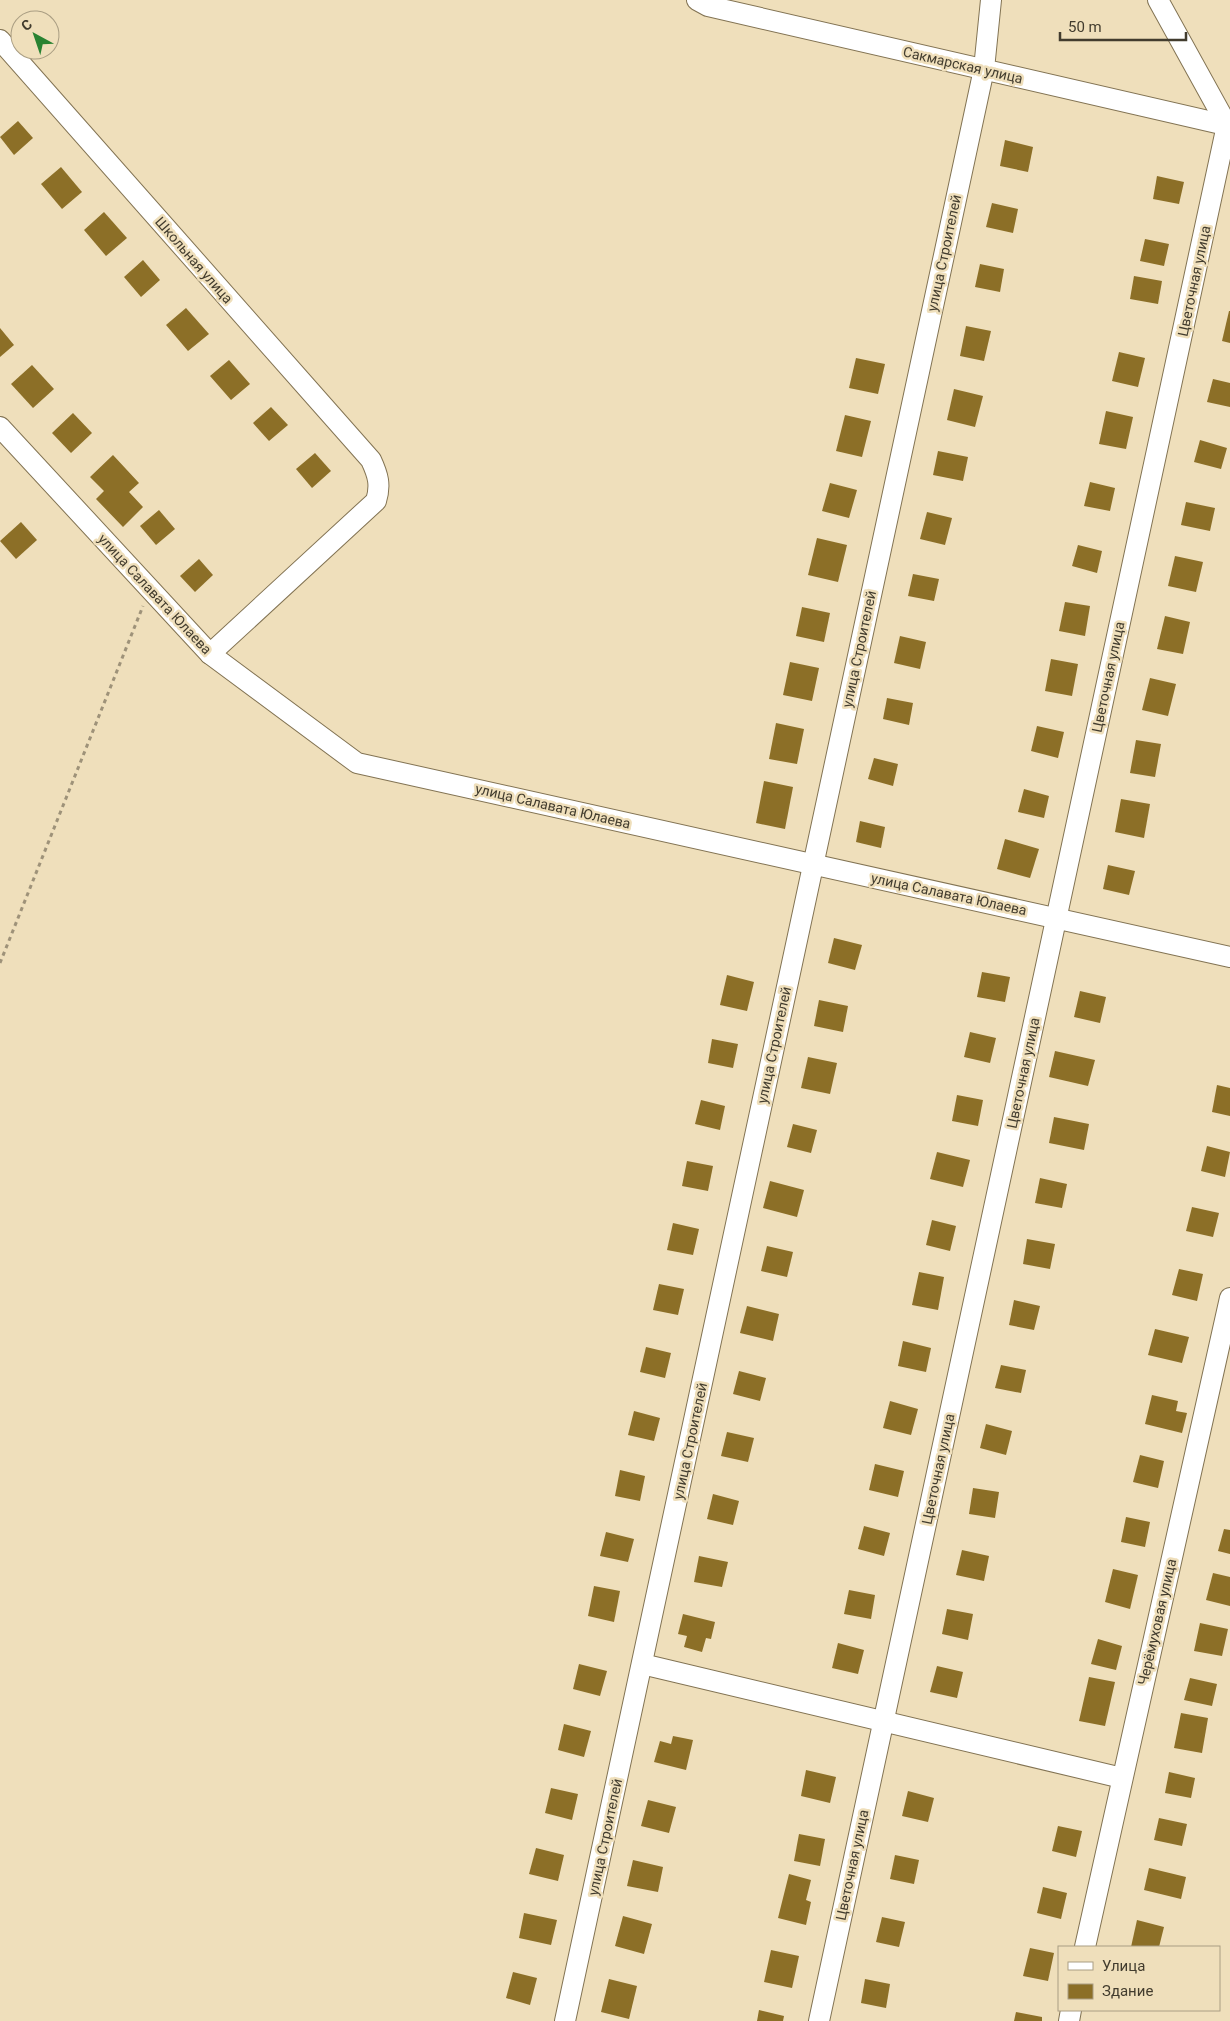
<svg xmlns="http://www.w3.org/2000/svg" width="1230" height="2021" font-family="Roboto,sans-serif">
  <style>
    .building { fill: #8c6f27 }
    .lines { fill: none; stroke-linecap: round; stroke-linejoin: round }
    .minor-casing { stroke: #827353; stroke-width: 22 }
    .path { stroke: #9e9279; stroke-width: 3; stroke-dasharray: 4 4; stroke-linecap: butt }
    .minor { stroke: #fff; stroke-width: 20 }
    .labels { text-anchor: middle; stroke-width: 5; stroke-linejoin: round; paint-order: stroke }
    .street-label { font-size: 14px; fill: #423c2e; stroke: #efdfbb }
  </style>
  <rect width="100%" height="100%" fill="#efdfbb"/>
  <g class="building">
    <path d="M 18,121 L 33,138 L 14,155 L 0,137 Z"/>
    <path d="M 1005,140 L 1033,147 L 1028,172 L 1000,166 Z"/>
    <path d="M 61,167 L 82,192 L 62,209 L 41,184 Z"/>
    <path d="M 1157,176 L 1184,182 L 1179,204 L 1153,199 Z"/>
    <path d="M 992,203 L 1018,209 L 1013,233 L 986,227 Z"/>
    <path d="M 104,212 L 127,238 L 106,256 L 84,230 Z"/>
    <path d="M 1145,239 L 1169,244 L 1164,266 L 1140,261 Z"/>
    <path d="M 143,260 L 160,280 L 141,297 L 124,277 Z"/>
    <path d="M 980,264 L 1004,269 L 1000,292 L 975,287 Z"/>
    <path d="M 1134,276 L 1162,281 L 1158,304 L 1130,299 Z"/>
    <path d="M 186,308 L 209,334 L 188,351 L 166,325 Z"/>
    <path d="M 1229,311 L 1230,311 L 1230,343 L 1222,341 Z"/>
    <path d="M 966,326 L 991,331 L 984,361 L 960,356 Z"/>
    <path d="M 0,328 L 14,345 L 0,357 Z"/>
    <path d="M 1119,352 L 1145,358 L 1138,387 L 1112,381 Z"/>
    <path d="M 856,358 L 885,364 L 878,394 L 849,388 Z"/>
    <path d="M 229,360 L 250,384 L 231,400 L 210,376 Z"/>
    <path d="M 32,365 L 54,389 L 33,408 L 11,384 Z"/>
    <path d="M 1213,379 L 1230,383 L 1230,407 L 1207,402 Z"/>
    <path d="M 954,389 L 983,396 L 975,427 L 947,420 Z"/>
    <path d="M 271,407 L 288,425 L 269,441 L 253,423 Z"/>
    <path d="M 1106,411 L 1133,417 L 1126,449 L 1099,444 Z"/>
    <path d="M 73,413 L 92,433 L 71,453 L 52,433 Z"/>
    <path d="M 845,415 L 871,421 L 862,457 L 836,451 Z"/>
    <path d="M 1200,440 L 1227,448 L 1221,469 L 1194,462 Z"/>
    <path d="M 938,451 L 968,457 L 963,481 L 933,475 Z"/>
    <path d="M 315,453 L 331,471 L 312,488 L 296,469 Z"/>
    <path d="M 113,455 L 139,483 L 129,492 L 143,507 L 123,527 L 96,499 L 104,491 L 90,477 Z"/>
    <path d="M 1090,482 L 1115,488 L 1110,511 L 1084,506 Z"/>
    <path d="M 830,483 L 857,490 L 849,518 L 822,511 Z"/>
    <path d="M 1186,502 L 1215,508 L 1210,531 L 1181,525 Z"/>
    <path d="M 159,510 L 175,529 L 156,545 L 140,526 Z"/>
    <path d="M 927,512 L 952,518 L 945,545 L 920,539 Z"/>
    <path d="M 21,522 L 37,540 L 16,559 L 0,541 Z"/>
    <path d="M 817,538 L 847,545 L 838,582 L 808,575 Z"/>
    <path d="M 1078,545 L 1102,551 L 1097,573 L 1072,566 Z"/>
    <path d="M 1175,556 L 1203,562 L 1196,592 L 1168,586 Z"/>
    <path d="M 199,559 L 213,575 L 195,592 L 180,576 Z"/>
    <path d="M 913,574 L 939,579 L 934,601 L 908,596 Z"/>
    <path d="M 1065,602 L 1090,606 L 1085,636 L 1059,631 Z"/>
    <path d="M 802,607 L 830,613 L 824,642 L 796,636 Z"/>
    <path d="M 1165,616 L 1190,622 L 1183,654 L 1157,649 Z"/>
    <path d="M 900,636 L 926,642 L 920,669 L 894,663 Z"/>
    <path d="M 1051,659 L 1078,664 L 1072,696 L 1045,691 Z"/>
    <path d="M 790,662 L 819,668 L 812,701 L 783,695 Z"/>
    <path d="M 1150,678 L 1176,684 L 1168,716 L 1142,710 Z"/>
    <path d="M 887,698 L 913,703 L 909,725 L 883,719 Z"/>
    <path d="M 776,723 L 804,729 L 797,764 L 769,759 Z"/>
    <path d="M 1037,726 L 1064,732 L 1058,758 L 1031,751 Z"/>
    <path d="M 1136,740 L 1161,744 L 1155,777 L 1130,773 Z"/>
    <path d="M 874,758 L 898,764 L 893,786 L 868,779 Z"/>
    <path d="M 764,781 L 793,787 L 785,829 L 756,823 Z"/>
    <path d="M 1024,789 L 1049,796 L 1044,818 L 1018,812 Z"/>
    <path d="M 1121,799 L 1150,804 L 1144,838 L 1115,832 Z"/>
    <path d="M 860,821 L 885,827 L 881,848 L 856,842 Z"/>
    <path d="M 1005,839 L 1039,849 L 1030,878 L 997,869 Z"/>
    <path d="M 1108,865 L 1135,871 L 1129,895 L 1103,889 Z"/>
    <path d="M 834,938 L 862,945 L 855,970 L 828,963 Z"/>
    <path d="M 982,972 L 1010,977 L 1005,1002 L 977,997 Z"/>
    <path d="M 727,975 L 754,982 L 747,1011 L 720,1005 Z"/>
    <path d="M 1080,991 L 1106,997 L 1100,1023 L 1074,1017 Z"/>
    <path d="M 819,1000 L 848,1006 L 843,1032 L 814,1026 Z"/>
    <path d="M 970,1032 L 996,1038 L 990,1063 L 964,1057 Z"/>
    <path d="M 712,1039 L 738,1044 L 733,1068 L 708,1063 Z"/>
    <path d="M 1055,1051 L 1095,1060 L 1088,1086 L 1049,1077 Z"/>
    <path d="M 808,1057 L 837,1063 L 830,1094 L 801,1088 Z"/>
    <path d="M 1217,1085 L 1230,1088 L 1230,1116 L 1212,1112 Z"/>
    <path d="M 957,1095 L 983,1100 L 978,1126 L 952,1121 Z"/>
    <path d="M 701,1100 L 725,1106 L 720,1130 L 695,1124 Z"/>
    <path d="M 1054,1117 L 1089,1124 L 1084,1150 L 1049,1143 Z"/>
    <path d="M 793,1124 L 817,1130 L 811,1153 L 787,1147 Z"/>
    <path d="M 1207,1146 L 1230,1152 L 1225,1177 L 1201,1171 Z"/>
    <path d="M 937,1152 L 970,1160 L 963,1187 L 930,1179 Z"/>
    <path d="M 687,1161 L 713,1166 L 708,1191 L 682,1186 Z"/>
    <path d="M 1040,1178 L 1067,1184 L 1062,1208 L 1035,1203 Z"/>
    <path d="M 770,1181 L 804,1190 L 797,1217 L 763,1208 Z"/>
    <path d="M 1192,1207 L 1219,1213 L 1213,1237 L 1186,1231 Z"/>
    <path d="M 932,1220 L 956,1226 L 950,1251 L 926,1245 Z"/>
    <path d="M 673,1223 L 699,1229 L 693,1255 L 667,1250 Z"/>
    <path d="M 1027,1239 L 1055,1244 L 1050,1269 L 1023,1264 Z"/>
    <path d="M 767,1246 L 793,1252 L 787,1277 L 761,1271 Z"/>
    <path d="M 1179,1269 L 1203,1274 L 1197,1301 L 1172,1295 Z"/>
    <path d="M 919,1272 L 944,1277 L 938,1310 L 912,1305 Z"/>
    <path d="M 659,1284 L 684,1289 L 678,1315 L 653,1310 Z"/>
    <path d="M 1014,1300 L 1040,1306 L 1034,1330 L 1009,1325 Z"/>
    <path d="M 747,1306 L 779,1314 L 773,1341 L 740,1333 Z"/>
    <path d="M 1155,1329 L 1189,1337 L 1182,1363 L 1148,1355 Z"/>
    <path d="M 903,1341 L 931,1348 L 926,1372 L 898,1366 Z"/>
    <path d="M 646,1347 L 671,1353 L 665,1378 L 640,1372 Z"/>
    <path d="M 1001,1365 L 1026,1370 L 1021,1393 L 995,1388 Z"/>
    <path d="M 739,1371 L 766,1378 L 760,1401 L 733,1394 Z"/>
    <path d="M 1152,1395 L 1178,1401 L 1176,1411 L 1187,1413 L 1182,1433 L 1145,1424 Z"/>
    <path d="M 890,1401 L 918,1409 L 911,1435 L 883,1428 Z"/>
    <path d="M 634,1411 L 660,1418 L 654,1441 L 628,1435 Z"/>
    <path d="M 986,1424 L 1012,1431 L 1006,1455 L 980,1448 Z"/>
    <path d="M 727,1432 L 754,1438 L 748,1462 L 721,1456 Z"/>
    <path d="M 1140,1455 L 1164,1461 L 1158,1488 L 1133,1482 Z"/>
    <path d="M 875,1464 L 904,1471 L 898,1497 L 869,1490 Z"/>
    <path d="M 620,1470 L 645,1476 L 640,1501 L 615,1496 Z"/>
    <path d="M 973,1488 L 999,1492 L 995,1518 L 969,1514 Z"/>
    <path d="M 713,1494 L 739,1501 L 733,1525 L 707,1519 Z"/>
    <path d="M 1126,1517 L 1150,1522 L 1145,1547 L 1121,1542 Z"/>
    <path d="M 864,1526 L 890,1533 L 884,1556 L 858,1549 Z"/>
    <path d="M 1224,1529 L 1230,1530 L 1230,1554 L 1218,1551 Z"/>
    <path d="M 606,1532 L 634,1539 L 628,1562 L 600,1556 Z"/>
    <path d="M 962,1550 L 989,1556 L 984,1581 L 956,1575 Z"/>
    <path d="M 699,1556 L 728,1562 L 722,1587 L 694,1582 Z"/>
    <path d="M 1113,1569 L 1138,1575 L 1130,1609 L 1105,1602 Z"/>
    <path d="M 1213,1573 L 1230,1577 L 1230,1606 L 1206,1600 Z"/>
    <path d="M 594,1586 L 620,1591 L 614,1622 L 588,1616 Z"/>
    <path d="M 849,1590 L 875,1595 L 871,1619 L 844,1614 Z"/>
    <path d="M 947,1609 L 973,1614 L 968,1640 L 942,1634 Z"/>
    <path d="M 683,1614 L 715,1622 L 711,1639 L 706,1638 L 702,1652 L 684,1647 L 687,1636 L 678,1634 Z"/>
    <path d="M 1200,1623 L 1228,1629 L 1222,1656 L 1194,1651 Z"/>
    <path d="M 1098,1639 L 1122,1646 L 1116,1670 L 1091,1664 Z"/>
    <path d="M 838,1643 L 864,1650 L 858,1674 L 832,1668 Z"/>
    <path d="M 579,1664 L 607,1671 L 600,1696 L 573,1689 Z"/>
    <path d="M 937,1666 L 963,1672 L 957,1698 L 930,1692 Z"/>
    <path d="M 1089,1677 L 1115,1682 L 1105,1726 L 1079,1721 Z"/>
    <path d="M 1190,1678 L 1217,1684 L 1212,1706 L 1184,1700 Z"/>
    <path d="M 1181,1713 L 1208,1718 L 1202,1753 L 1174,1748 Z"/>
    <path d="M 564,1724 L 591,1731 L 584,1757 L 558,1750 Z"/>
    <path d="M 673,1736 L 693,1740 L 686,1770 L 654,1762 L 660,1741 L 671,1744 Z"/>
    <path d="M 806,1770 L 836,1777 L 830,1803 L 801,1796 Z"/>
    <path d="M 1169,1772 L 1195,1778 L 1191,1798 L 1165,1793 Z"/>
    <path d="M 551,1788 L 578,1794 L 572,1820 L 545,1813 Z"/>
    <path d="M 908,1791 L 934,1798 L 928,1822 L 902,1816 Z"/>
    <path d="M 648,1800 L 676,1807 L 669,1833 L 641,1826 Z"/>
    <path d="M 1159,1818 L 1187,1824 L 1182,1846 L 1154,1840 Z"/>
    <path d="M 1058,1826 L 1082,1831 L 1076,1857 L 1052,1851 Z"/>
    <path d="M 799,1834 L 825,1839 L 820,1866 L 794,1861 Z"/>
    <path d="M 536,1848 L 564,1855 L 558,1881 L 529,1874 Z"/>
    <path d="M 895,1855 L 919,1860 L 914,1884 L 890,1879 Z"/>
    <path d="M 633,1860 L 663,1867 L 658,1892 L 627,1886 Z"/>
    <path d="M 1149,1868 L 1186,1877 L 1181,1899 L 1144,1890 Z"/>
    <path d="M 789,1874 L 811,1880 L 806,1900 L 811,1902 L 806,1925 L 778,1918 Z"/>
    <path d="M 1043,1887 L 1067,1893 L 1061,1919 L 1037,1913 Z"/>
    <path d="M 524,1913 L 557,1920 L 551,1945 L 519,1938 Z"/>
    <path d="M 623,1916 L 652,1924 L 644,1954 L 615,1946 Z"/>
    <path d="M 882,1917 L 905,1922 L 899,1947 L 876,1942 Z"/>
    <path d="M 1137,1920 L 1164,1927 L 1159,1947 L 1131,1947 Z"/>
    <path d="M 1030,1948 L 1054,1953 L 1048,1981 L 1023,1976 Z"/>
    <path d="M 771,1950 L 799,1956 L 792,1988 L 764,1982 Z"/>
    <path d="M 513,1972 L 537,1978 L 530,2005 L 506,1998 Z"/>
    <path d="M 609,1979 L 637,1986 L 629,2019 L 601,2012 Z"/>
    <path d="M 865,1979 L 890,1984 L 886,2008 L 861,2003 Z"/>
    <path d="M 759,2010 L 784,2016 L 783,2021 L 757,2021 Z"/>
    <path d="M 1016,2012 L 1042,2017 L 1042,2021 L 1014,2021 Z"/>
  </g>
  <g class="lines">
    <defs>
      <g id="minor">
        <path d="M 697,0 L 708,6 L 1230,126"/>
        <path d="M 0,40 L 371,460 C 378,475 381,485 376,501 L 210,654"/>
        <path d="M 0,427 L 210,654 L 357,763 L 1230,957"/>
        <path d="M 642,1664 L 1122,1778"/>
        <path d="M 1085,1947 L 1230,1298"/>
        <path d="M 565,2021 L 984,69 L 991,0"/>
        <path d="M 819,2021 L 1227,125 L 1158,0"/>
        <path d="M 1069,2021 L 1071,2010"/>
      </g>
    </defs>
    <use href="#minor" class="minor-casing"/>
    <path class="path" d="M 0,963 L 143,606"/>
    <use href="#minor" class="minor"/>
  </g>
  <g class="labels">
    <g class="street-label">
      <text transform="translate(963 65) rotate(13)" y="5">Сакмарская улица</text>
      <text transform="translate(944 253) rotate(-78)" y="5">улица Строителей</text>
      <text transform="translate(194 260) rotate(49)" y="5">Школьная улица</text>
      <text transform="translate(1194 281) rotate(-78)" y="5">Цветочная улица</text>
      <text transform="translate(155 594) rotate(47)" y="5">улица Салавата Юлаева</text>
      <text transform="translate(859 649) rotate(-78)" y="5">улица Строителей</text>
      <text transform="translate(1108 677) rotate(-78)" y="5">Цветочная улица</text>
      <text transform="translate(553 806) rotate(13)" y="5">улица Салавата Юлаева</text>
      <text transform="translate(949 894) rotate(12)" y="5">улица Салавата Юлаева</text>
      <text transform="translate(774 1045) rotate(-78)" y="5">улица Строителей</text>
      <text transform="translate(1023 1073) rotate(-78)" y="5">Цветочная улица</text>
      <text transform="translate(690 1441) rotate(-78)" y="5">улица Строителей</text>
      <text transform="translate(938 1469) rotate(-78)" y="5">Цветочная улица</text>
      <text transform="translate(1157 1622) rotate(-77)" y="5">Черёмуховая улица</text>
      <text transform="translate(605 1837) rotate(-78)" y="5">улица Строителей</text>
      <text transform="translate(852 1865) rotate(-78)" y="5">Цветочная улица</text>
    </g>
  </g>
  <rect x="1058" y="1946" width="162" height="65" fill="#efdfbb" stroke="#aa9e83"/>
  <rect x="1068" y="1962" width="25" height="8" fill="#ffffff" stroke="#aa9e83"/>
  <text x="1102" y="1971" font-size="15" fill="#423c2e">Улица</text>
  <rect x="1068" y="1984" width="25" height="15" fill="#8c6f27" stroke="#aa9e83"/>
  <text x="1102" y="1996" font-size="15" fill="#423c2e">Здание</text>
  <g transform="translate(35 35) rotate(320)"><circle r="24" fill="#efdfbb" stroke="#aa9e83"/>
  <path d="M0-4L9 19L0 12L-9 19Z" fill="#298332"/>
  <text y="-8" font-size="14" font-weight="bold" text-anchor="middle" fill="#423c2e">С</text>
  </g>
  <path d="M1060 32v8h126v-8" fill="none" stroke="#423c2e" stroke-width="2.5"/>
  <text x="1068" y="32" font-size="15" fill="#423c2e" stroke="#efdfbb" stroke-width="4" paint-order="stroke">50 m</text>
</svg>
